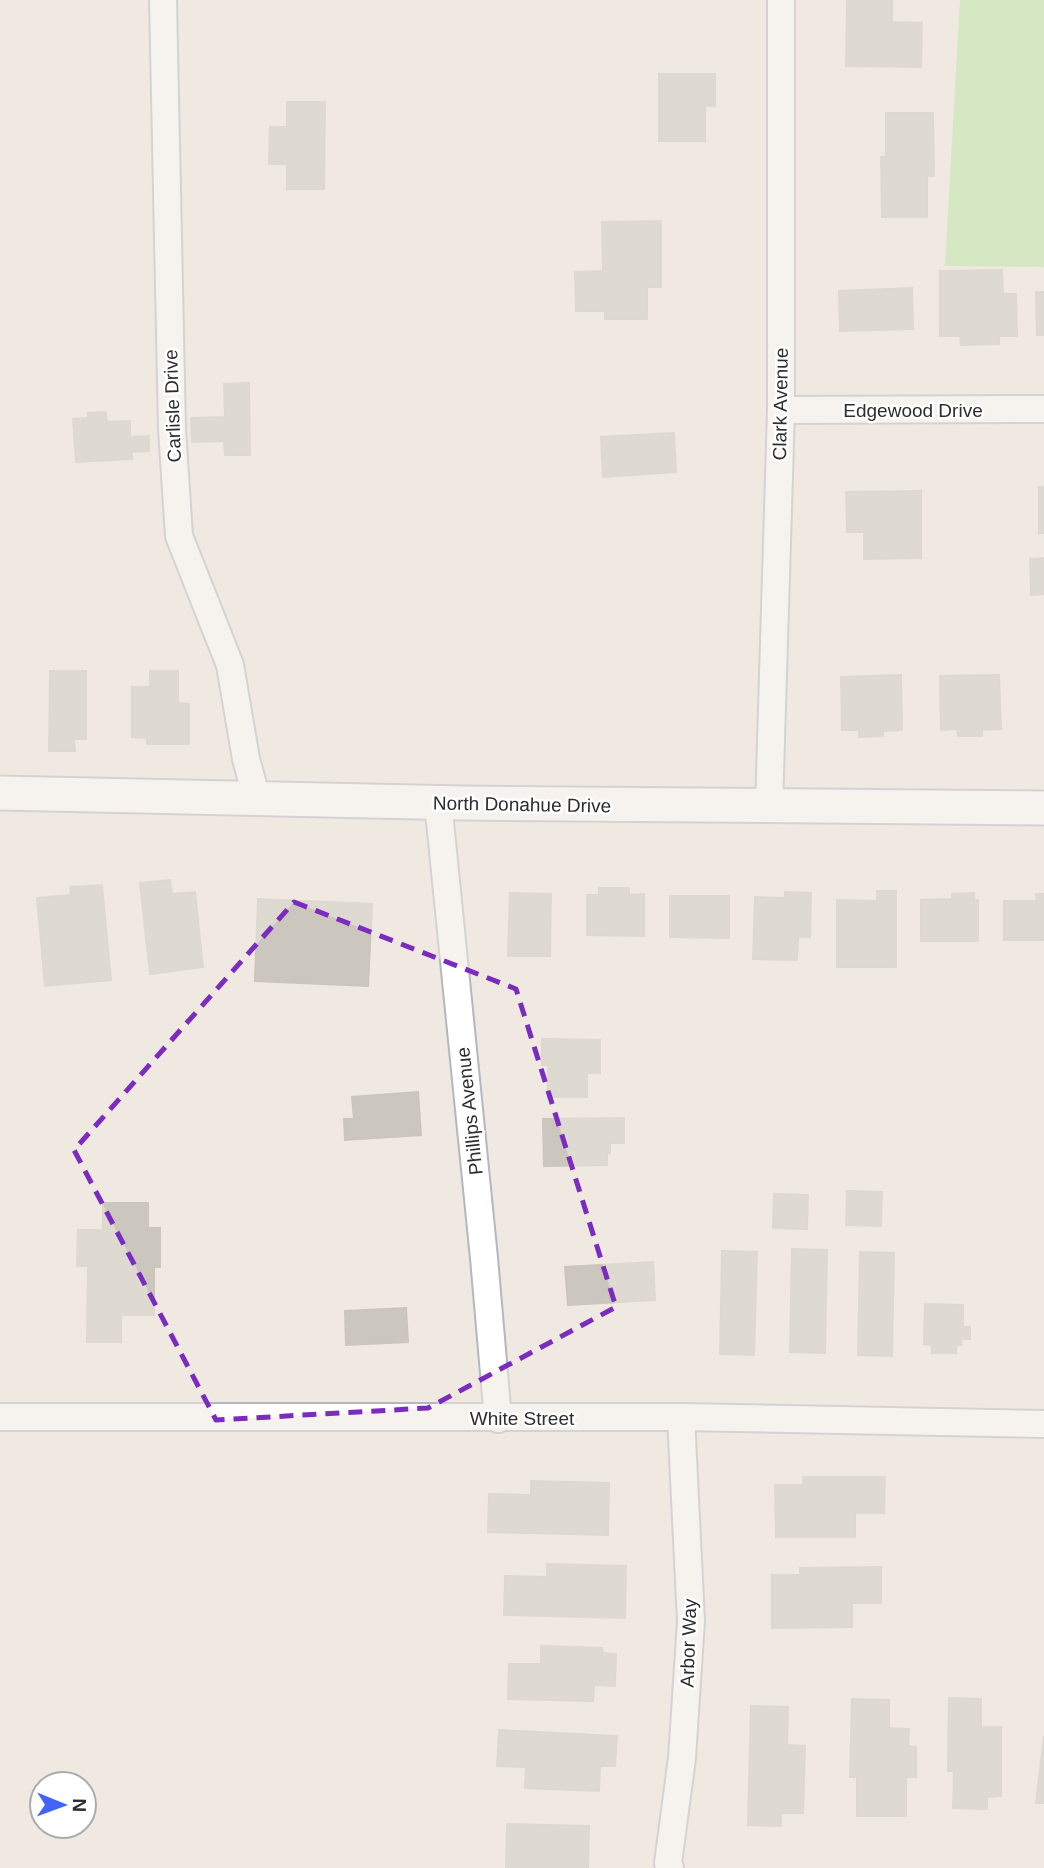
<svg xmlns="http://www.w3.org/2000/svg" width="1044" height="1868" font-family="Helvetica,sans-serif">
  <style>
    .green { fill: #b6e59e }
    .building { fill: #cbc7bf; stroke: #cbc5ba; stroke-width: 2 }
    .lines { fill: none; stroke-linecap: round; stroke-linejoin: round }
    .minor-casing { stroke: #b4b7c1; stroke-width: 30 }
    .tertiary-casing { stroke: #b4b7c1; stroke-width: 37 }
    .minor { stroke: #fff; stroke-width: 26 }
    .tertiary { stroke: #fff; stroke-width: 33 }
    .marked { fill: none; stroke: #7b2cbf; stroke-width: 5; stroke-dasharray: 14 9; stroke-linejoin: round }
    .labels { text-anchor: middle; stroke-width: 5; stroke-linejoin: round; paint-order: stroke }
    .street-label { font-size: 19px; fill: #2e2e2e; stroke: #fff }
  </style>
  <rect width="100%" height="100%" fill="#efe9e1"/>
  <path class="green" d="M 960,0 L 1044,0 L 1044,267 L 945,266 Z"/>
  <g class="building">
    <path d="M 847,0 L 892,0 L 892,22 L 922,23 L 921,67 L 846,66 Z"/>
    <path d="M 659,74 L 715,74 L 715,106 L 705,106 L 705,141 L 659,141 Z"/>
    <path d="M 287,102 L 325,102 L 324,189 L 287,189 L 287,164 L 269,164 L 270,127 L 287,127 Z"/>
    <path d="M 886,113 L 933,113 L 934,176 L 927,176 L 927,217 L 882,217 L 881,157 L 886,157 Z"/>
    <path d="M 661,221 L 661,287 L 647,287 L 647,319 L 605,319 L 605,311 L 576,311 L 575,272 L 603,271 L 602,222 Z"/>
    <path d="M 1002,270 L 1003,294 L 1016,294 L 1017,336 L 999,336 L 999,344 L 961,345 L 960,336 L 940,336 L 940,271 Z"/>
    <path d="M 912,288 L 913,329 L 840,331 L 839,291 Z"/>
    <path d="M 1036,292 L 1044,292 L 1044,335 L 1037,335 Z"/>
    <path d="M 249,383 L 250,455 L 225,455 L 224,441 L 192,442 L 191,418 L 225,417 L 224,384 Z"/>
    <path d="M 106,412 L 107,422 L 130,421 L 130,437 L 149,436 L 149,451 L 132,452 L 132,459 L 76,462 L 73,419 L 88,418 L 88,413 Z"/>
    <path d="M 674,433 L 676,472 L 603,477 L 601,437 Z"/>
    <rect x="1039" y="487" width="5" height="46"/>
    <path d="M 921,491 L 921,558 L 864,559 L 864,532 L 847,532 L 846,492 Z"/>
    <path d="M 1044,558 L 1044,594 L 1031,595 L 1030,559 Z"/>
    <path d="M 50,671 L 86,671 L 86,739 L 74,739 L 75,751 L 49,751 Z"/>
    <path d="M 150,671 L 178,671 L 178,703 L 189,704 L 189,744 L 147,744 L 147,738 L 132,737 L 132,687 L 150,687 Z"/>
    <path d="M 901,675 L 902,730 L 883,731 L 883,736 L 859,737 L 859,730 L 842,730 L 841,677 Z"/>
    <path d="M 999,675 L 1001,729 L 982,730 L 982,736 L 958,736 L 957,729 L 941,730 L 940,676 Z"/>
    <path d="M 170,880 L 172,894 L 195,892 L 203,967 L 150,974 L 140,883 Z"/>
    <path d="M 102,885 L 111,980 L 45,986 L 37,898 L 71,895 L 70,887 Z"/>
    <path d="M 599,888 L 629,888 L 629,895 L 644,894 L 644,936 L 587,935 L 587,895 L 599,895 Z"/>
    <path d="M 877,891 L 896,891 L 896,967 L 837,967 L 837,900 L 877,901 Z"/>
    <path d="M 785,892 L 811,893 L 810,937 L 798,937 L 797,960 L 753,959 L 755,897 L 785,898 Z"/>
    <path d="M 510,893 L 551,894 L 550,956 L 508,956 Z"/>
    <path d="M 974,893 L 974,900 L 978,900 L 978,941 L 921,941 L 921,900 L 952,899 L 952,894 Z"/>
    <path d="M 1036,894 L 1044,894 L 1044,940 L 1004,940 L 1004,901 L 1037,901 Z"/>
    <path d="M 670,896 L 729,896 L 729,938 L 670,937 Z"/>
    <path d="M 258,899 L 372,904 L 368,986 L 255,981 Z"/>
    <path d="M 542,1039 L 600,1040 L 600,1073 L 587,1073 L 587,1097 L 548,1097 L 548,1065 L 542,1065 Z"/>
    <path d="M 418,1092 L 421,1135 L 345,1140 L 344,1119 L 354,1119 L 352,1097 Z"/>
    <path d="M 624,1118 L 624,1143 L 610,1143 L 610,1153 L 607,1153 L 607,1165 L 544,1166 L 543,1119 Z"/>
    <path d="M 847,1191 L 882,1192 L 881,1226 L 846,1225 Z"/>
    <path d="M 774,1194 L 808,1195 L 807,1229 L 773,1228 Z"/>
    <path d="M 103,1203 L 148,1203 L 148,1228 L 160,1228 L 160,1267 L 154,1267 L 154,1315 L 121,1315 L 121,1342 L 87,1342 L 88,1266 L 77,1266 L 78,1230 L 103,1230 Z"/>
    <path d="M 792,1249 L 827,1250 L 825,1353 L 790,1352 Z"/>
    <path d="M 722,1251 L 757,1252 L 754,1355 L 720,1354 Z"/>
    <path d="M 860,1252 L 894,1253 L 892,1356 L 858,1355 Z"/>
    <path d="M 653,1262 L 655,1300 L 568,1305 L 565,1267 Z"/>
    <path d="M 925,1304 L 963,1305 L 963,1327 L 970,1327 L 970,1339 L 961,1339 L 961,1345 L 956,1345 L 956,1353 L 932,1353 L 932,1345 L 924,1344 Z"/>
    <path d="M 406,1308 L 408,1342 L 346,1345 L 345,1311 Z"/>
    <path d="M 803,1477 L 885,1477 L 884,1513 L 855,1513 L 855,1537 L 776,1537 L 775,1485 L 803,1485 Z"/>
    <path d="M 531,1481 L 609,1483 L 608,1535 L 488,1532 L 489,1494 L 531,1495 Z"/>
    <path d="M 547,1564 L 626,1566 L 625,1618 L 504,1615 L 505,1576 L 547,1577 Z"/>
    <path d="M 881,1567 L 881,1603 L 852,1603 L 852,1627 L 772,1628 L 772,1575 L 800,1575 L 800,1568 Z"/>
    <path d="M 541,1646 L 602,1648 L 603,1653 L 616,1654 L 615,1686 L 594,1685 L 593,1701 L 508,1699 L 509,1664 L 541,1664 Z"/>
    <path d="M 949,1698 L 981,1699 L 981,1727 L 1001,1727 L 1001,1796 L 987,1797 L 987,1809 L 953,1808 L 954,1771 L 948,1771 Z"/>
    <path d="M 852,1699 L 889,1700 L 889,1728 L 909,1729 L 908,1746 L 916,1747 L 916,1777 L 906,1777 L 906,1816 L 857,1816 L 857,1777 L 850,1777 Z"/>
    <path d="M 751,1706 L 788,1707 L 787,1745 L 805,1746 L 803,1813 L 781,1813 L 781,1826 L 748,1825 Z"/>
    <path d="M 499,1730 L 617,1736 L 615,1766 L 600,1766 L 599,1791 L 525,1788 L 526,1767 L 497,1766 Z"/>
    <path d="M 1044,1736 L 1044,1803 L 1036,1803 Z"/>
    <path d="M 507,1824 L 589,1826 L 588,1868 L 506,1868 Z"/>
  </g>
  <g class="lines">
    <defs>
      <g id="minor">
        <path d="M 163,0 L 172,429 L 179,536 L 230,665 L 246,759 L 257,799"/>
        <path d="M 781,410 L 1044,409"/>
        <path d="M 438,802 L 484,1258 L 498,1419"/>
        <path d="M 769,807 L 781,410 L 781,0"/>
        <path d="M 0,1417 L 681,1417 L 1044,1424"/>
        <path d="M 670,1868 L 668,1863 L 682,1758 L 691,1621 L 681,1417"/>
      </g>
      <path id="tertiary" d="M 0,793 L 463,803 L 1044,808"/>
    </defs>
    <use href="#minor" class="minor-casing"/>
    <use href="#tertiary" class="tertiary-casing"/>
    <use href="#minor" class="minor"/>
    <use href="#tertiary" class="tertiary"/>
  </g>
  <path d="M0 0H1044V1868H0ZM 294,902 L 516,989 L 616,1307 L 428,1408 L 216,1420 L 74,1150 Z" fill="#efe9e1" fill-opacity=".55" fill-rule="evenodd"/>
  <path class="marked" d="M 294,902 L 516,989 L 616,1307 L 428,1408 L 216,1420 L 74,1150 Z"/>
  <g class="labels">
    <g class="street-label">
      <text transform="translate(780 404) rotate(-89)" y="7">Clark Avenue</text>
      <text transform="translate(172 406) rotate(-92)" y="7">Carlisle Drive</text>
      <text x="913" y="417">Edgewood Drive</text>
      <text transform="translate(522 804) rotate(1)" y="7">North Donahue Drive</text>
      <text transform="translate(469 1111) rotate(-96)" y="7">Phillips Avenue</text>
      <text x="522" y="1425">White Street</text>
      <text transform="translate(688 1643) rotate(-88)" y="7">Arbor Way</text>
    </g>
  </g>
  <g transform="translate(63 1805) rotate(91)"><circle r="33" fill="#ffffff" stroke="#ababab" stroke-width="2"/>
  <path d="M0-5L12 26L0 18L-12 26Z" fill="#4264fb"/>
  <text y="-10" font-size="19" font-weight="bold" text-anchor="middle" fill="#2e2e2e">N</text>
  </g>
</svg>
